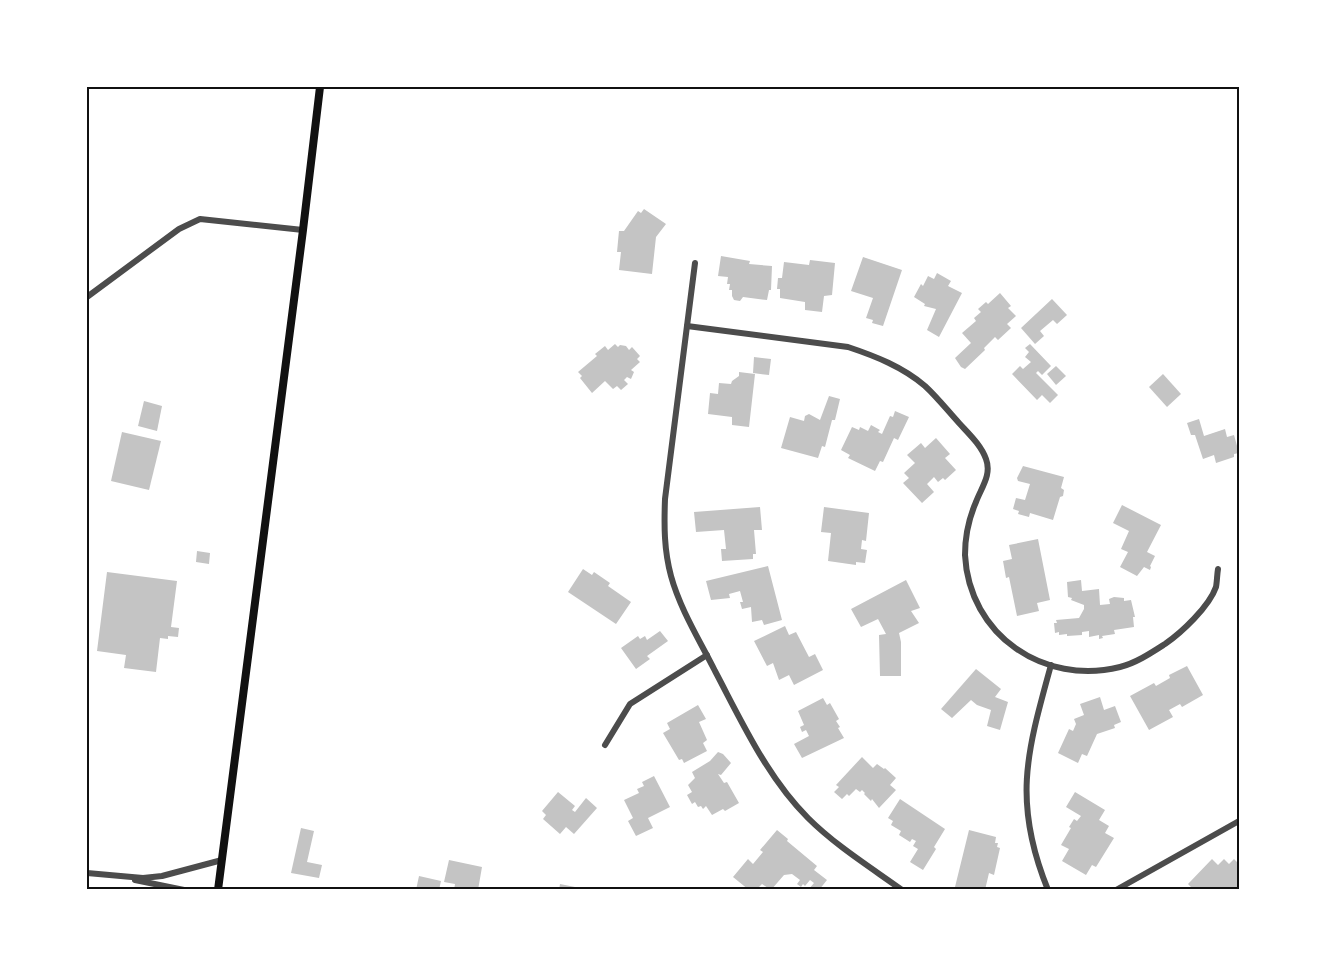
<svg xmlns="http://www.w3.org/2000/svg" width="1326" height="977" font-family="'Work Sans',sans-serif">
  <style>
    .building { fill: #c4c4c4 }
    .lines { fill: none; stroke-linecap: round; stroke-linejoin: round }
    .minor { stroke: #4c4c4c; stroke-width: 6 }
    .secondary { stroke: #111; stroke-width: 8 }
    .neatline { fill: none; stroke: #111; stroke-width: 2 }
  </style>
  <rect width="100%" height="100%" fill="#fff"/>
  <g class="building">
    <path d="M 644,209 L 666,224 L 656,237 L 652,274 L 619,270 L 621,252 L 617,252 L 619,231 L 624,231 L 638,211 L 641,213 Z"/>
    <path d="M 721,256 L 750,261 L 749,264 L 772,266 L 771,290 L 769,290 L 767,300 L 743,297 L 740,301 L 734,300 L 732,296 L 732,290 L 729,290 L 730,284 L 727,284 L 728,277 L 718,276 Z"/>
    <path d="M 863,257 L 902,270 L 883,326 L 872,323 L 873,320 L 866,318 L 873,298 L 851,291 Z"/>
    <path d="M 810,260 L 835,263 L 832,295 L 824,296 L 822,312 L 805,310 L 805,302 L 780,298 L 780,289 L 777,289 L 778,278 L 782,278 L 784,262 L 809,265 Z"/>
    <path d="M 937,273 L 951,281 L 948,286 L 962,293 L 939,337 L 927,330 L 936,309 L 924,306 L 925,304 L 914,297 L 921,284 L 923,286 L 928,276 L 934,279 Z"/>
    <path d="M 1000,293 L 1011,306 L 1008,308 L 1016,316 L 1007,324 L 1011,328 L 998,340 L 995,337 L 984,348 L 985,350 L 965,369 L 961,367 L 955,358 L 971,343 L 962,333 L 976,321 L 974,318 L 981,312 L 978,309 L 986,302 L 988,304 Z"/>
    <path d="M 1052,299 L 1067,315 L 1057,324 L 1053,320 L 1040,331 L 1044,336 L 1035,344 L 1021,328 Z"/>
    <path d="M 615,344 L 618,347 L 620,345 L 626,346 L 629,350 L 632,347 L 640,356 L 637,359 L 640,362 L 631,370 L 634,372 L 631,379 L 627,377 L 624,380 L 628,384 L 621,390 L 617,386 L 613,389 L 605,381 L 592,393 L 580,378 L 582,376 L 578,372 L 597,356 L 595,354 L 605,346 L 608,350 Z"/>
    <path d="M 1030,344 L 1051,366 L 1042,375 L 1038,371 L 1036,373 L 1058,395 L 1050,403 L 1042,395 L 1037,400 L 1012,374 L 1020,366 L 1023,369 L 1031,362 L 1025,357 L 1029,352 L 1025,348 Z"/>
    <path d="M 754,357 L 771,359 L 769,375 L 753,373 Z"/>
    <path d="M 1056,366 L 1066,376 L 1056,385 L 1047,374 Z"/>
    <path d="M 739,372 L 755,374 L 749,427 L 732,425 L 732,417 L 708,414 L 710,393 L 718,394 L 719,383 L 731,384 L 732,381 L 739,376 Z"/>
    <path d="M 1163,374 L 1181,394 L 1167,407 L 1149,387 Z"/>
    <path d="M 829,396 L 840,399 L 835,420 L 832,420 L 825,447 L 822,446 L 818,458 L 781,448 L 790,417 L 804,421 L 805,416 L 809,414 L 820,420 Z"/>
    <path d="M 144,401 L 162,406 L 157,431 L 138,426 Z"/>
    <path d="M 895,411 L 909,417 L 898,440 L 894,438 L 883,462 L 880,461 L 875,471 L 848,458 L 850,455 L 841,450 L 852,427 L 859,430 L 860,427 L 868,431 L 871,425 L 880,430 L 878,432 L 882,434 L 890,416 L 893,417 Z"/>
    <path d="M 1199,419 L 1204,436 L 1225,429 L 1227,437 L 1234,435 L 1239,453 L 1234,454 L 1234,457 L 1216,463 L 1214,455 L 1203,459 L 1195,435 L 1191,435 L 1187,423 Z"/>
    <path d="M 122,432 L 161,441 L 149,490 L 111,481 Z"/>
    <path d="M 936,438 L 950,454 L 945,458 L 956,470 L 945,480 L 943,478 L 938,482 L 934,477 L 927,484 L 934,492 L 922,503 L 903,483 L 909,478 L 904,473 L 915,463 L 907,455 L 921,443 L 925,448 Z"/>
    <path d="M 1023,466 L 1064,477 L 1061,488 L 1064,490 L 1063,496 L 1060,497 L 1053,520 L 1030,513 L 1029,517 L 1018,514 L 1019,511 L 1013,509 L 1016,498 L 1025,500 L 1030,484 L 1018,481 L 1017,478 Z"/>
    <path d="M 1122,505 L 1161,525 L 1147,552 L 1155,556 L 1150,566 L 1151,567 L 1150,570 L 1144,567 L 1137,576 L 1120,567 L 1128,552 L 1121,549 L 1129,531 L 1113,523 Z"/>
    <path d="M 760,507 L 762,530 L 754,530 L 756,554 L 753,554 L 753,559 L 722,561 L 721,549 L 726,549 L 724,530 L 696,532 L 694,512 Z"/>
    <path d="M 824,507 L 869,513 L 866,541 L 862,540 L 861,549 L 867,550 L 865,563 L 856,562 L 856,565 L 828,561 L 831,533 L 821,532 Z"/>
    <path d="M 1038,539 L 1050,600 L 1037,603 L 1039,611 L 1017,616 L 1009,577 L 1006,578 L 1003,561 L 1012,559 L 1009,545 Z"/>
    <path d="M 197,551 L 210,553 L 209,564 L 196,562 Z"/>
    <path d="M 768,566 L 782,620 L 764,625 L 762,620 L 752,622 L 751,607 L 742,609 L 740,602 L 743,602 L 740,591 L 729,594 L 730,598 L 711,600 L 706,581 Z"/>
    <path d="M 583,569 L 592,575 L 594,572 L 610,583 L 608,586 L 631,602 L 616,624 L 568,592 Z"/>
    <path d="M 107,572 L 177,581 L 171,627 L 179,628 L 178,637 L 168,636 L 168,639 L 160,638 L 156,672 L 124,668 L 126,655 L 97,651 Z"/>
    <path d="M 906,580 L 920,608 L 911,611 L 919,623 L 899,633 L 901,642 L 901,676 L 880,676 L 879,635 L 886,634 L 878,619 L 861,627 L 851,609 Z"/>
    <path d="M 1081,580 L 1082,591 L 1099,589 L 1100,605 L 1110,604 L 1109,599 L 1114,597 L 1124,598 L 1124,601 L 1131,600 L 1135,617 L 1133,617 L 1134,627 L 1114,630 L 1115,634 L 1102,636 L 1103,638 L 1099,639 L 1099,635 L 1089,637 L 1089,631 L 1082,632 L 1082,635 L 1067,636 L 1067,634 L 1059,635 L 1059,632 L 1055,633 L 1054,623 L 1057,623 L 1056,620 L 1079,618 L 1084,609 L 1084,605 L 1071,600 L 1072,598 L 1068,597 L 1067,582 Z"/>
    <path d="M 785,626 L 789,635 L 796,632 L 809,657 L 815,654 L 823,670 L 794,685 L 789,675 L 779,680 L 773,663 L 767,666 L 754,641 Z"/>
    <path d="M 660,631 L 668,641 L 647,656 L 650,659 L 636,669 L 621,648 L 638,636 L 640,639 L 645,636 L 647,640 Z"/>
    <path d="M 1187,666 L 1203,695 L 1182,707 L 1180,704 L 1169,710 L 1173,717 L 1149,730 L 1130,696 L 1154,683 L 1156,686 L 1170,678 L 1169,675 Z"/>
    <path d="M 976,669 L 1001,689 L 995,697 L 1008,702 L 1000,730 L 987,726 L 991,710 L 977,705 L 971,700 L 952,718 L 941,709 Z"/>
    <path d="M 1100,697 L 1104,710 L 1115,706 L 1121,722 L 1114,725 L 1115,728 L 1097,734 L 1087,756 L 1082,754 L 1078,763 L 1058,753 L 1069,729 L 1073,731 L 1076,724 L 1074,719 L 1084,715 L 1080,704 Z"/>
    <path d="M 823,698 L 827,705 L 830,703 L 839,719 L 836,721 L 840,727 L 838,728 L 844,738 L 802,758 L 794,744 L 809,736 L 806,730 L 802,732 L 800,727 L 804,725 L 798,711 Z"/>
    <path d="M 698,705 L 706,719 L 699,722 L 707,740 L 703,743 L 707,751 L 684,763 L 682,759 L 679,760 L 663,733 L 670,729 L 667,723 Z"/>
    <path d="M 718,752 L 723,754 L 731,763 L 721,775 L 718,774 L 724,783 L 727,782 L 739,803 L 725,811 L 723,809 L 712,815 L 706,806 L 703,809 L 701,806 L 698,807 L 695,802 L 692,804 L 687,795 L 692,792 L 688,785 L 695,778 L 692,772 L 710,761 Z"/>
    <path d="M 862,757 L 873,768 L 877,764 L 884,769 L 885,768 L 896,778 L 890,785 L 896,790 L 879,808 L 872,799 L 871,801 L 864,794 L 865,793 L 862,790 L 860,792 L 856,789 L 849,796 L 847,794 L 842,799 L 834,792 L 839,787 L 836,785 Z"/>
    <path d="M 654,776 L 670,807 L 648,818 L 653,828 L 636,836 L 628,821 L 633,818 L 624,800 L 639,793 L 637,789 L 644,786 L 642,782 Z"/>
    <path d="M 558,792 L 575,806 L 572,810 L 575,812 L 586,798 L 597,808 L 574,834 L 566,827 L 560,834 L 543,819 L 546,815 L 542,811 Z"/>
    <path d="M 1075,792 L 1105,810 L 1099,820 L 1109,826 L 1105,833 L 1114,838 L 1096,867 L 1092,865 L 1086,875 L 1062,861 L 1069,849 L 1061,845 L 1071,828 L 1069,827 L 1074,819 L 1077,821 L 1081,816 L 1066,807 Z"/>
    <path d="M 900,799 L 945,829 L 934,847 L 936,849 L 923,870 L 910,862 L 918,849 L 913,846 L 916,841 L 912,839 L 910,842 L 899,835 L 901,831 L 891,825 L 893,821 L 888,818 Z"/>
    <path d="M 301,828 L 314,831 L 307,862 L 322,865 L 319,878 L 291,873 Z"/>
    <path d="M 777,830 L 788,839 L 787,841 L 817,866 L 814,870 L 827,880 L 819,890 L 808,890 L 814,883 L 810,880 L 805,886 L 803,884 L 801,887 L 797,884 L 800,880 L 792,874 L 784,875 L 771,890 L 762,884 L 756,890 L 749,890 L 733,877 L 748,859 L 753,864 L 763,852 L 760,850 Z"/>
    <path d="M 969,830 L 996,837 L 995,843 L 998,843 L 997,847 L 1000,848 L 994,875 L 989,873 L 985,890 L 964,890 L 955,887 Z"/>
    <path d="M 1212,859 L 1218,865 L 1224,859 L 1229,864 L 1234,859 L 1239,864 L 1239,890 L 1194,890 L 1188,884 Z"/>
    <path d="M 449,860 L 482,867 L 478,890 L 454,890 L 455,884 L 444,882 Z"/>
    <path d="M 419,876 L 441,881 L 439,890 L 416,890 Z"/>
    <path d="M 560,884 L 585,889 L 585,890 L 559,890 Z"/>
  </g>
  <g class="lines">
    <g class="minor">
      <path d="M 695,263 L 665,499 C 664,526 664,550 671,576 C 680,609 700,641 715,671 C 742,722 767,777 808,818 C 835,845 870,867 902,890"/>
      <path d="M 87,297 L 179,229 L 200,219 L 303,230"/>
      <path d="M 687,326 L 848,347 C 875,356 903,367 925,386 C 937,397 948,411 959,423 C 969,434 981,445 986,459 C 992,475 981,488 976,502 C 969,518 965,538 965,555 C 969,635 1044,686 1120,667 C 1136,663 1151,653 1165,644 C 1181,633 1209,607 1216,587 C 1217,582 1217,575 1218,569"/>
      <path d="M 605,745 L 630,704 L 707,655"/>
      <path d="M 87,873 L 143,878 L 162,876 L 222,860"/>
      <path d="M 135,880 L 184,890"/>
      <path d="M 1048,890 C 1012,802 1027,752 1051,665"/>
      <path d="M 1116,890 L 1239,821"/>
    </g>
    <path class="secondary" d="M 218,890 L 303,230 L 320,87"/>
  </g>
  <rect width="1326" height="977" fill="none" stroke="#ffffff" stroke-width="177"/>
  <rect x="88" y="88" width="1150" height="800" class="neatline"/>
</svg>
